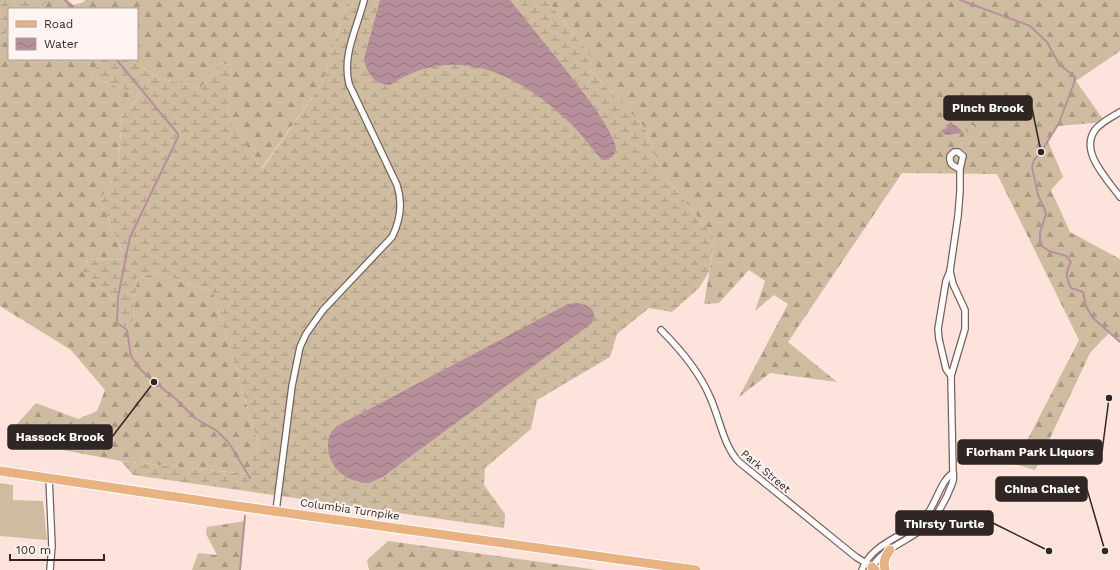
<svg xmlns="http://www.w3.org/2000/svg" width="1120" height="570" font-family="'Work Sans',sans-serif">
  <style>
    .grass { fill: #cfbca0 }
    .forest { fill: url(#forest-firs) }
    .wetland { fill: url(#wetland-marsh) }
    .park { fill: url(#park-crowns) }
    .water { fill: url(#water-waves) }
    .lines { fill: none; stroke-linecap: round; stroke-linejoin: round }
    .stream { stroke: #b78f9b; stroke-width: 2 }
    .minor-casing { stroke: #77625b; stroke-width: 8 }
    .primary-casing { stroke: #fff; stroke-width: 11 }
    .minor { stroke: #fff; stroke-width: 5.5 }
    .primary { stroke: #e9b381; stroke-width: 9 }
    .labels { text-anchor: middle; stroke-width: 4; stroke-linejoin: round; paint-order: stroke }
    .street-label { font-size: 11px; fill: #302724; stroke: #fff4f1 }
    .leader { fill: none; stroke: #302724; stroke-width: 1.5 }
    .callout-dot { fill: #302724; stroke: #fff4f1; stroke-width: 1.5 }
    .callout { fill: #302724; stroke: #302724; stroke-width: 1.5 }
    .callout-label { font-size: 12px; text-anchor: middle; font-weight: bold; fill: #fff }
  </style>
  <defs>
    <pattern id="forest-firs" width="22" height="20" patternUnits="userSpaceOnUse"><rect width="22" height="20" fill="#cfbca0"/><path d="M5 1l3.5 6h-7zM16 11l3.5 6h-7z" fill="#a89982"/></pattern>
    <pattern id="wetland-marsh" width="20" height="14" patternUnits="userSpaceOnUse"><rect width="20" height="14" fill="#cfbca0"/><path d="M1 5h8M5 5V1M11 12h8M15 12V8" fill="none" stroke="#a89982"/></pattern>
    <pattern id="park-crowns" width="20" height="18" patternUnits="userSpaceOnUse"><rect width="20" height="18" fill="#cfbca0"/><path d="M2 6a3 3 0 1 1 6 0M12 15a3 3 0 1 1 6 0" fill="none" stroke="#a89982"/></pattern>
    <pattern id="water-waves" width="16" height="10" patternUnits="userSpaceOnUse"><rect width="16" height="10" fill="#b78f9b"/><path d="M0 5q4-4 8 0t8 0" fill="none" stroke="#95757e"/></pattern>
  </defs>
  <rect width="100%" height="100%" fill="#fde3db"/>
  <path class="grass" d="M 0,483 L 13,485 L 13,500 L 43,501 L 47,540 L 0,536 Z"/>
  <g class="forest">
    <path d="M 50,0 L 68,0 L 73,5 L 84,2 L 85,0 L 348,0 L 321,85 L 261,169 L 228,116 L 231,65 L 221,63 L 201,87 L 157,78 L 132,59 L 137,59 L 137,9 L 38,9 Z"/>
    <path d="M 547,0 L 1120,0 L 1120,51 L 1076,81 L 1105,122 L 1058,126 L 1048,141 L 1063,177 L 1051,190 L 1070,232 L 1120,259 L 1120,343 L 1110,332 L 1090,353 L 1035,470 L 1015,464 L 1079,340 L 997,174 L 902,173 L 788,342 L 837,382 L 770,373 L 739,397 L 788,304 L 774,295 L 755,311 L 765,281 L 749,270 L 719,303 L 704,304 L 715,238 L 662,173 L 644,127 L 592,72 L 589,54 Z"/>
    <path d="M 9,31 L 9,59 L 101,59 L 90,77 L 141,95 L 122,115 L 118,171 L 100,200 L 125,259 L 87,260 L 83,272 L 113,299 L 123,329 L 133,319 L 137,278 L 158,273 L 213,292 L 259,446 L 248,474 L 121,461 L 21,442 L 17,424 L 36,403 L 78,419 L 97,411 L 105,390 L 71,350 L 0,306 L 0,38 Z"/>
    <path d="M 245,521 L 240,570 L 192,570 L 198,553 L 217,555 L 206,534 L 207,527 Z"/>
    <path d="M 388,541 L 598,570 L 369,570 L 367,560 Z"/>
  </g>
  <g class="wetland">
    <path d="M 0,0 L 50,0 L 38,9 L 9,9 L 9,31 L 0,38 Z"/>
    <path d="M 348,0 L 547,0 L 589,54 L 592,72 L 644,127 L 662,173 L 715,238 L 709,272 L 699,288 L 672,312 L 649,308 L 617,334 L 610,357 L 537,400 L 531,429 L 485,468 L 484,485 L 505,514 L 504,528 L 133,475 L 121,461 L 247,474 L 259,446 L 213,292 L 158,273 L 137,278 L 133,320 L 123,329 L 113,299 L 83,272 L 87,260 L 125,259 L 100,200 L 118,171 L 122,115 L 141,95 L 90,77 L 101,59 L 132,59 L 157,78 L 201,87 L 221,63 L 231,65 L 228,116 L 262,169 L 321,85 Z"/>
  </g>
  <path class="park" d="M 965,125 L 974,125 L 973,139 L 964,139 Z"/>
  <g class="water">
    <path d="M 380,0 L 510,0 C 533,29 556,57 579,87 C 591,103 608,125 615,144 C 618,153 612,160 602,160 C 592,149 583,136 572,125 C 522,75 456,41 390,85 C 374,84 367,74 364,59 Z"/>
    <path d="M 948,124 L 955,125 L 961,130 L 961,133 L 948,135 L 943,134 L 941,130 L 947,128 L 946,125 Z"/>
    <path d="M 577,303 C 589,305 598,309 592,323 L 384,476 C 379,478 372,483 367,483 C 356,483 340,475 334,466 C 326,453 325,435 337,426 L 568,304 Z"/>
  </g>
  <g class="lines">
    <g class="stream">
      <path d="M 65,0 L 73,9"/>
      <path d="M 960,0 L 1030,26 L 1047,42 L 1059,64 L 1075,77 L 1074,83 L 1059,123 L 1041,152 L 1034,160 L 1032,167 L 1038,195 L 1045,210 L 1046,214 L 1040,233 L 1040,241 L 1043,247 L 1049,251 L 1066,256 L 1071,262 C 1065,273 1066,277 1071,288 L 1083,292 L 1086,306 L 1092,317 L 1120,342"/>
      <path d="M 116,59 L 178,134 L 178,137 L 130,237 L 118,297 L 117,323 L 127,330 L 131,356 L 140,369 L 154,382 L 176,399 L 195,418 L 217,431 L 229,443 L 250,478"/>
      <path d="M 240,570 L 245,516"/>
    </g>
    <defs>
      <g id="minor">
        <path d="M 1120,112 C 1112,117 1101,122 1095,130 C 1079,152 1108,180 1120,197"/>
        <path d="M 661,330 C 681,350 699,371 710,397 C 720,419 723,445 739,462 L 856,557 L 872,567"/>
        <path d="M 951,376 L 965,329 L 965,310 L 953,284 L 950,271 L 958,216 L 960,191 L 960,169 L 963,156 L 958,152 L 954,152 L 950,156 C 949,164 953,166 960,169"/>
        <path d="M 49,477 L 52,546 L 50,570"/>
        <path d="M 276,511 L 292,386 L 300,347 L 306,334 L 323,310 L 392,237 C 401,219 403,203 397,185 L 349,84 C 342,54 357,29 364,0"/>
        <path d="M 871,569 C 882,548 909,541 926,526 C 936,518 941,507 947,496 C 950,488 955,481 953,473 L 951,376 L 946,369 L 939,339 L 938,329 L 946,281 L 950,271"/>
        <path d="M 862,570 C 872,542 906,537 925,517 C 936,505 940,481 953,473"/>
      </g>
      <g id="primary">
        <path d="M 0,471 L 237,506 L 696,570"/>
        <path d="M 872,567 L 875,570"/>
        <path d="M 885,570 C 883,561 885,557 890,550"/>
      </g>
    </defs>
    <use href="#minor" class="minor-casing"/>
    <use href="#primary" class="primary-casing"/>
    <use href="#minor" class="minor"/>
    <use href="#primary" class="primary"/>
  </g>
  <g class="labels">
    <g class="street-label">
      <text transform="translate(766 471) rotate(40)" y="4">Park Street</text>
      <text transform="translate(350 509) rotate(8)" y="4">Columbia Turnpike</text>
    </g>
  </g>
  <path class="leader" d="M1041 152L1032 108M154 382L112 437M1109 398L1102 452M1105 551L1087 489M1049 551L993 523"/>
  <g class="callout-dot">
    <circle cx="1041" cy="152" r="4"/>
    <circle cx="154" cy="382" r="4"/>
    <circle cx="1109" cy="398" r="4"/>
    <circle cx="1105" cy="551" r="4"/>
    <circle cx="1049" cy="551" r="4"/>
  </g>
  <g class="callout">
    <rect x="944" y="96" width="88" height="24" rx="4"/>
    <rect x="8" y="425" width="104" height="24" rx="4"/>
    <rect x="958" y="440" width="144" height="24" rx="4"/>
    <rect x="996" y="477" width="91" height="24" rx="4"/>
    <rect x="896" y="511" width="97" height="24" rx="4"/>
  </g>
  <g class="callout-label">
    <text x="988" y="112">Pinch Brook</text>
    <text x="60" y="441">Hassock Brook</text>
    <text x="1030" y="456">Florham Park Liquors</text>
    <text x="1042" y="493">China Chalet</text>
    <text x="944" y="528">Thirsty Turtle</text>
  </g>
  <rect x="8" y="8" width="130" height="52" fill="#fff4f1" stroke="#aca29f"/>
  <rect x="16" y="21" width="20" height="6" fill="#e9b381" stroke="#aca29f"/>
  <text x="44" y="28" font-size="12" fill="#302724">Road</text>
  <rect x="16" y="38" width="20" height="12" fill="url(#water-waves)" stroke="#aca29f"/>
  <text x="44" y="48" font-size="12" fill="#302724">Water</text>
  <path d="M10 554v6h94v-6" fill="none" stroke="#302724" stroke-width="2"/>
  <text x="16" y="554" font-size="12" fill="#302724" stroke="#fff4f1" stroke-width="3" paint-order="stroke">100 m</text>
</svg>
